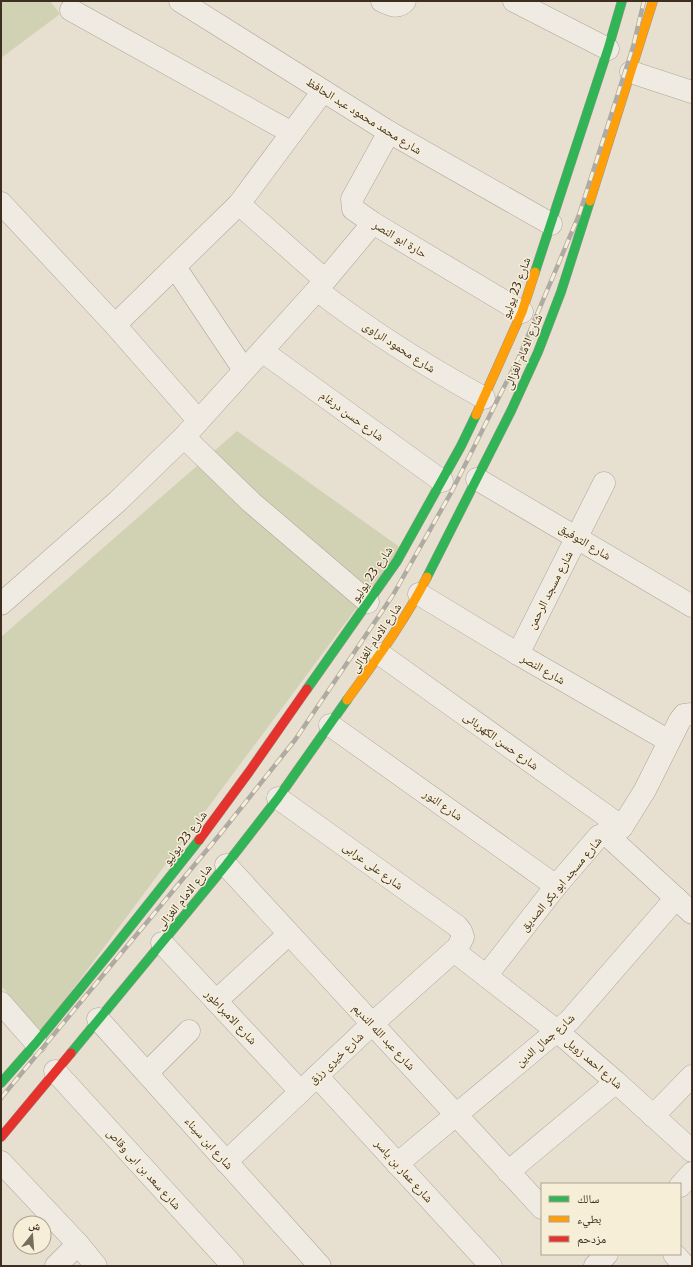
<svg xmlns="http://www.w3.org/2000/svg" width="693" height="1267" font-family="Merriweather,'Noto Naskh Arabic',serif">
  <style>
    .cemetery { fill: #d1d1b3 }
    .lines { fill: none; stroke-linecap: round; stroke-linejoin: round }
    .street-casing { stroke: #ada599; stroke-width: 23 }
    .fast-casing { stroke: #9c958a; stroke-width: 10 }
    .slow-casing { stroke: #9c958a; stroke-width: 10 }
    .jam-casing { stroke: #9c958a; stroke-width: 10 }
    .street { stroke: #efebe3; stroke-width: 22 }
    .fast { stroke: #30b455; stroke-width: 9 }
    .slow { stroke: #ff9f0a; stroke-width: 9 }
    .jam { stroke: #e5322d; stroke-width: 9 }
    .rail-casing { stroke: #afaaa2; stroke-width: 4.5 }
    .rail { stroke: #f7eed8; stroke-width: 3; stroke-dasharray: 9; stroke-linecap: butt }
    .labels { text-anchor: middle; stroke-width: 3; stroke-linejoin: round; paint-order: stroke }
    .street-label { font-size: 12px; fill: #3d2e20; stroke: #f7eed8 }
  </style>
  <rect width="100%" height="100%" fill="#e7e0d1"/>
  <g class="cemetery">
    <path d="M 1,1 L 50,1 L 60,14 L 1,58 Z"/>
    <path d="M 237,431 L 401,548 L 41,1032 L 1,986 L 1,637 Z"/>
  </g>
  <g class="lines">
    <defs>
      <g id="street">
        <path d="M 180,1 L 389,132 L 551,224"/>
        <path d="M 382,1 C 390,5 398,9 405,1"/>
        <path d="M 514,1 L 608,49"/>
        <path d="M 71,10 L 292,133"/>
        <path d="M 631,72 L 692,92"/>
        <path d="M 389,132 L 352,199 L 353,209 L 373,223 L 522,312"/>
        <path d="M 1,203 L 115,325 L 198,420"/>
        <path d="M 239,204 L 325,280"/>
        <path d="M 175,267 L 244,370"/>
        <path d="M 317,290 C 370,331 426,366 484,398"/>
        <path d="M 115,325 L 239,204 L 323,91"/>
        <path d="M 262,351 L 442,481"/>
        <path d="M 184,437 L 251,502 L 368,602"/>
        <path d="M 477,479 L 692,606"/>
        <path d="M 419,594 L 518,654 L 669,741"/>
        <path d="M 1,604 L 118,501 L 184,437 L 317,290 L 373,223"/>
        <path d="M 380,654 L 622,827"/>
        <path d="M 518,654 L 604,483"/>
        <path d="M 330,725 L 556,886"/>
        <path d="M 605,833 L 692,913"/>
        <path d="M 226,865 L 542,1208"/>
        <path d="M 162,943 L 300,1091"/>
        <path d="M 454,951 L 557,1031 L 616,1082 L 692,1151"/>
        <path d="M 486,976 L 556,886 L 599,836 C 608,832 614,834 622,827 L 645,790 L 680,720 L 684,715 L 692,714"/>
        <path d="M 216,1001 L 289,934"/>
        <path d="M 1,1003 L 36,1043"/>
        <path d="M 98,1019 L 320,1266"/>
        <path d="M 55,1071 L 233,1266"/>
        <path d="M 147,1073 L 189,1031"/>
        <path d="M 317,1076 L 491,1266"/>
        <path d="M 653,1116 L 692,1076"/>
        <path d="M 1,1162 L 78,1244 L 96,1266"/>
        <path d="M 226,1162 L 372,1024 L 458,947 L 463,937 L 461,931 L 457,926 L 278,798"/>
        <path d="M 397,1164 L 570,1020 L 676,898"/>
        <path d="M 508,1172 L 616,1082"/>
        <path d="M 680,1186 L 692,1173"/>
        <path d="M 674,1254 L 685,1266"/>
        <path d="M 56,1266 L 78,1244"/>
        <path d="M 595,1266 L 607,1254"/>
      </g>
      <g id="fast">
        <path d="M 535,272 L 608,49 L 622,1"/>
        <path d="M 427,577 L 511,411 L 538,352 L 561,292 L 590,201"/>
        <path d="M 307,689 L 397,561 L 461,446 L 476,415"/>
        <path d="M 71,1053 L 226,865 L 278,798 L 347,700"/>
        <path d="M 1,1083 L 36,1043 L 111,951 L 199,840"/>
      </g>
      <g id="slow">
        <path d="M 590,201 L 653,1"/>
        <path d="M 476,415 L 522,312 L 535,272"/>
        <path d="M 347,700 C 375,661 405,621 427,577"/>
      </g>
      <g id="jam">
        <path d="M 199,840 L 249,772 L 307,689"/>
        <path d="M 1,1137 L 71,1053"/>
      </g>
    </defs>
    <use href="#street" class="street-casing"/>
    <use href="#fast" class="fast-casing"/>
    <use href="#slow" class="slow-casing"/>
    <use href="#jam" class="jam-casing"/>
    <use href="#street" class="street"/>
    <use href="#fast" class="fast"/>
    <use href="#slow" class="slow"/>
    <use href="#jam" class="jam"/>
    <defs>
      <path id="rail" d="M 1,1098 L 221,833 L 295,740 L 393,595 L 452,491 L 519,357 L 579,215 L 633,47 L 644,1"/>
    </defs>
    <use href="#rail" class="rail-casing"/>
    <use href="#rail" class="rail"/>
  </g>
  <g class="labels">
    <g class="street-label">
      <text transform="translate(364 116) rotate(32)" y="4">شارع محمد محمود عبد الحافظ</text>
      <text transform="translate(400 239) rotate(31)" y="4">حارة ابو النصر</text>
      <text transform="translate(516 288) rotate(-70)" y="4">شارع 23 يوليو</text>
      <text transform="translate(399 347) rotate(33)" y="4">شارع محمود الراوى</text>
      <text transform="translate(523 352) rotate(-67)" y="4">شارع الامام الغزالى</text>
      <text transform="translate(352 416) rotate(36)" y="4">شارع حسن درغام</text>
      <text transform="translate(585 542) rotate(31)" y="4">شارع التوفيق</text>
      <text transform="translate(372 574) rotate(-56)" y="4">شارع 23 يوليو</text>
      <text transform="translate(550 590) rotate(-63)" y="4">شارع مسجد الرحمن</text>
      <text transform="translate(376 638) rotate(-56)" y="4">شارع الامام الغزالى</text>
      <text transform="translate(543 669) rotate(30)" y="4">شارع النصر</text>
      <text transform="translate(501 741) rotate(36)" y="4">شارع حسن الكهربائى</text>
      <text transform="translate(443 805) rotate(35)" y="4">شارع النور</text>
      <text transform="translate(185 838) rotate(-53)" y="4">شارع 23 يوليو</text>
      <text transform="translate(373 866) rotate(36)" y="4">شارع على عرابى</text>
      <text transform="translate(561 884) rotate(-50)" y="4">شارع مسجد ابو بكر الصديق</text>
      <text transform="translate(184 897) rotate(-51)" y="4">شارع الامام الغزالى</text>
      <text transform="translate(231 1017) rotate(47)" y="4">شارع الامبراطور</text>
      <text transform="translate(384 1037) rotate(47)" y="4">شارع عبد الله النديم</text>
      <text transform="translate(545 1040) rotate(-41)" y="4">شارع جمال الدين</text>
      <text transform="translate(336 1058) rotate(-43)" y="4">شارع خيرى رزق</text>
      <text transform="translate(594 1063) rotate(41)" y="4">شارع احمد زويل</text>
      <text transform="translate(209 1143) rotate(48)" y="4">شارع ابن سيناء</text>
      <text transform="translate(144 1169) rotate(48)" y="4">شارع سعد بن ابى وقاص</text>
      <text transform="translate(404 1171) rotate(48)" y="4">شارع عمار بن ياسر</text>
    </g>
  </g>
  <rect width="693" height="1267" fill="none" stroke="#3d2e20" stroke-width="4"/>
  <rect x="541" y="1183" width="140" height="72" fill="#f7eed8" stroke="#ada18e"/>
  <rect x="549" y="1196" width="20" height="6" fill="#30b455" stroke="#ada18e"/>
  <text x="577" y="1203" font-size="12" fill="#3d2e20">سالك</text>
  <rect x="549" y="1216" width="20" height="6" fill="#ff9f0a" stroke="#ada18e"/>
  <text x="577" y="1223" font-size="12" fill="#3d2e20">بطيء</text>
  <rect x="549" y="1236" width="20" height="6" fill="#e5322d" stroke="#ada18e"/>
  <text x="577" y="1243" font-size="12" fill="#3d2e20">مزدحم</text>
  <g transform="translate(32 1235) rotate(17)"><circle r="19" fill="#f7eed8" stroke="#ada18e"/>
  <path d="M0-3L7 15L0 10L-7 15Z" fill="#786c5e"/>
  <text y="-6" font-size="11" font-weight="bold" text-anchor="middle" fill="#3d2e20">ش</text>
  </g>
</svg>
